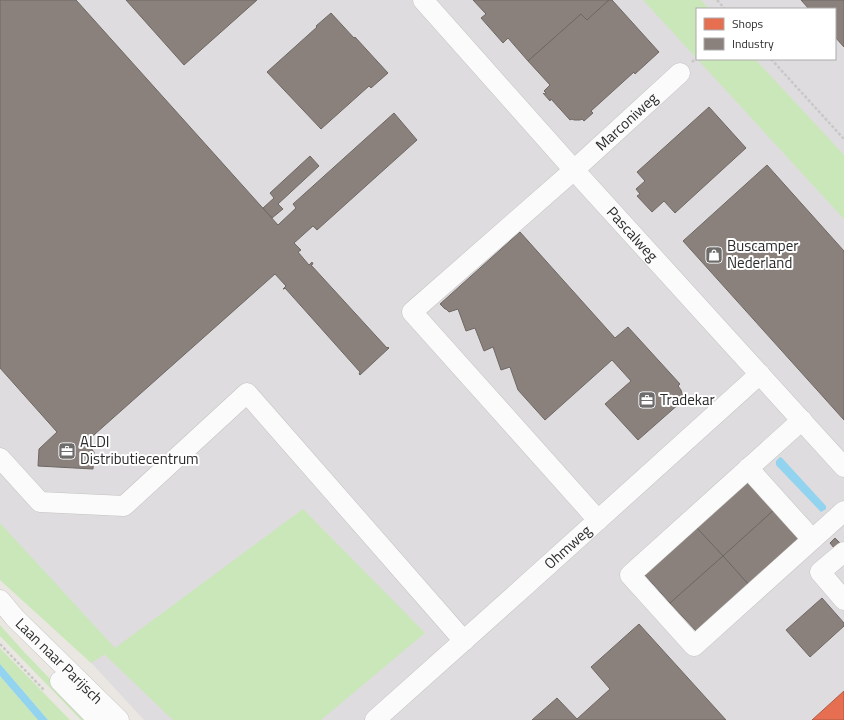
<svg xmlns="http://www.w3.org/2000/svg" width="844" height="720" font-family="'Titillium Web',sans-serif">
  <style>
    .industrial { fill: #dedcde; fill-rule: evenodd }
    .green { fill: #cae7b9 }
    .water { fill: #92d3ef }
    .shops { fill: #e76f51; stroke: #af5b46 }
    .industry { fill: #8a817c; stroke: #6e6864 }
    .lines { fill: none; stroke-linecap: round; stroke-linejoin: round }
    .minor-casing { stroke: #c4c3c3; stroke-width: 21 }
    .path { stroke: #c8c8c7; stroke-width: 2.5; stroke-dasharray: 3 2; stroke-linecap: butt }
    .minor { stroke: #fcfbfb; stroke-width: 20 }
    .labels { text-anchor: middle; stroke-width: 4; stroke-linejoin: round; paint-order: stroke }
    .street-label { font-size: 15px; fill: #2c2c2c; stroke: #fff }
    .poi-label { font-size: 15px; fill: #2c2c2c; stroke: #fff; text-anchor: start }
  </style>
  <rect width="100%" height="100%" fill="#eae7e2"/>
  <path class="industrial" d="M 0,0 L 844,0 L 844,720 L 144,720 L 0,564 ZM 697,9 L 835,9 L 835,59 L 697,59 Z"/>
  <g class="green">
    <path d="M 643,0 L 701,0 L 709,9 L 697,9 L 697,59 L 755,59 L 844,155 L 844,219 Z"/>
    <path d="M 303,509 L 425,633 L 321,720 L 173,720 L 105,655 L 107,653 L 91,663 L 0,580 L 0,523 L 115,648 Z"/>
    <path d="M 0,625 L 25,653 L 90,720 L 81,720 L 0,636 Z"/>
    <path d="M 0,648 L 70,720 L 48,720 L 0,664 Z"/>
    <path d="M 0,676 L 38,720 L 0,720 Z"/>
  </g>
  <g class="water">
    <path d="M 780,457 L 782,458 L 826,506 L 826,509 L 821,512 L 776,465 L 776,461 Z"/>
    <path d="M 0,664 L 48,720 L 38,720 L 0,676 Z"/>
  </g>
  <path class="shops" d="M 844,691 L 844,720 L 812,720 Z"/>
  <g class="industry">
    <path d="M 0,0 L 76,0 L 278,225 L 296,208 L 293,204 L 394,113 L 417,140 L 317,230 L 313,226 L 294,243 L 301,250 L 298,252 L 309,265 L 312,262 L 313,264 L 311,265 L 387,348 L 388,347 L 389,348 L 360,375 L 359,374 L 360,372 L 285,288 L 284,289 L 283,289 L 286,286 L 275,274 L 86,442 L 94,452 L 93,469 L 38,466 L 39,449 L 57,432 L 0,368 Z"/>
    <path d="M 126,0 L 257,0 L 184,65 Z"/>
    <path d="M 473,0 L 609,0 L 587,20 L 581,14 L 528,61 L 508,38 L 503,43 L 481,18 L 486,14 Z"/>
    <path d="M 609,0 L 612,0 L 659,52 L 635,74 L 634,72 L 591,111 L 593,113 L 584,121 L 582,119 L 580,120 L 574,120 L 572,119 L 570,120 L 551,99 L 550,101 L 543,93 L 544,94 L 546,93 L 544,91 L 550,85 L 528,61 L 581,14 L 587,20 Z"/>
    <path d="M 801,0 L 844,0 L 844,47 L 835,37 L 835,9 L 809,9 Z"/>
    <path d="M 331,13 L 354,38 L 355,37 L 388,73 L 371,88 L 369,86 L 321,129 L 267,72 L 317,27 L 316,26 Z"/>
    <path d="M 709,107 L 746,148 L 675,213 L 664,201 L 652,212 L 637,196 L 640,194 L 636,189 L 645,181 L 637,172 Z"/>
    <path d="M 310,156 L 319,166 L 278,204 L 283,209 L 272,218 L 263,208 L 274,198 L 270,193 Z"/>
    <path d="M 767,165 L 844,251 L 844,420 L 683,241 Z"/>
    <path d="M 520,232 L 615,338 L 628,327 L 680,384 L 678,386 L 681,390 L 682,394 L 682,399 L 680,403 L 638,440 L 605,404 L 631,381 L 612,360 L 545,420 L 518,390 L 510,367 L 501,370 L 493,347 L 484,351 L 475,328 L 466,331 L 458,309 L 449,312 L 446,309 L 445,309 L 440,304 Z"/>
    <path d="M 749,480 L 775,509 L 723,556 L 696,527 Z"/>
    <path d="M 775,509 L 801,538 L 749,585 L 723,556 Z"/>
    <path d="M 696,527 L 723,556 L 670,603 L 644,574 Z"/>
    <path d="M 835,538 L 840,543 L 834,548 L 830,543 Z"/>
    <path d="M 723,556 L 749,585 L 697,632 L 670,603 Z"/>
    <path d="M 822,598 L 844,623 L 844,626 L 810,657 L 786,630 Z"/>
    <path d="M 639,624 L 726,720 L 532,720 L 557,698 L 577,719 L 610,689 L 591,667 Z"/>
  </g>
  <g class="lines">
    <defs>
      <g id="minor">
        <path id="s1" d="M 423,0 L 574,170 L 844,467"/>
        <path d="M 802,420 L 630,575 L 694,646 L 844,511"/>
        <path d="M 0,458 L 40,502 L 124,506 L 247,393 L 464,641"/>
        <path d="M 748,468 L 812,539"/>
        <path id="s2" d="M 598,520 L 412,312 L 574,170 L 680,73"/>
        <path d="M 844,552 L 820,572 L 844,600"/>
        <path id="s3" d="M 0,600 L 15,618 L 119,720"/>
        <path d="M 60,681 L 98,720"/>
        <path id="s4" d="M 375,720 L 526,585 L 760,374"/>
      </g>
    </defs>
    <use href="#minor" class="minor-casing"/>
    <g class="path">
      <path d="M 717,0 L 725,9"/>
      <path d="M 771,59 L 844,139"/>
      <path d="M 692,62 L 697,58"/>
      <path d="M 0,644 L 44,690"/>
    </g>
    <use href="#minor" class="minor"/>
  </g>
  <defs>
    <symbol id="shop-square" viewBox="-11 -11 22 22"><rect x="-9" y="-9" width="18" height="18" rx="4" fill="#6e6d6c" stroke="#fff"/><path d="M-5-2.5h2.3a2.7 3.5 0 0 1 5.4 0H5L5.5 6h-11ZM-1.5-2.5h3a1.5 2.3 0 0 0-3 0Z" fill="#fff"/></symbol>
    <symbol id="office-square" viewBox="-11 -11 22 22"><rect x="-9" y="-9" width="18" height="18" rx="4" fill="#6e6d6c" stroke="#fff"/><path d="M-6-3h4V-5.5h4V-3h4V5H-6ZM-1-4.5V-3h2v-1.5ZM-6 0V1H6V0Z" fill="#fff"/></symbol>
  </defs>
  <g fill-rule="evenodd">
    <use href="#shop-square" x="704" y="245" width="20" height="20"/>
    <use href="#office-square" x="637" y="390" width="20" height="20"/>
    <use href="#office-square" x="57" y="441" width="20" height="20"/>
  </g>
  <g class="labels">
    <g class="street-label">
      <text dy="5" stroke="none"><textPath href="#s2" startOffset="566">Marconiweg</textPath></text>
      <text dy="5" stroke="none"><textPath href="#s1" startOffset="314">Pascalweg</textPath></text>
      <text dy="5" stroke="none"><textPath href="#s4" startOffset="259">Ohmweg</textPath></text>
      <text dy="5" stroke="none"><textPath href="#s3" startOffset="85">Laan naar Parijsch</textPath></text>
    </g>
    <g class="poi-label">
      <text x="727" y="251">Buscamper<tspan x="727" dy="17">Nederland</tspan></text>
      <text x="660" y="405">Tradekar</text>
      <text x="80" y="447">ALDI<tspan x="80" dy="17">Distributiecentrum</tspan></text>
    </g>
  </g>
  <rect x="696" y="8" width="140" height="52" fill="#ffffff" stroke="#ababab"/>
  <rect x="704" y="18" width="20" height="12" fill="#e76f51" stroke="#ababab"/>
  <text x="732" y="28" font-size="12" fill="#2c2c2c">Shops</text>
  <rect x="704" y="38" width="20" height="12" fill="#8a817c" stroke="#ababab"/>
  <text x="732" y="48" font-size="12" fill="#2c2c2c">Industry</text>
</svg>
